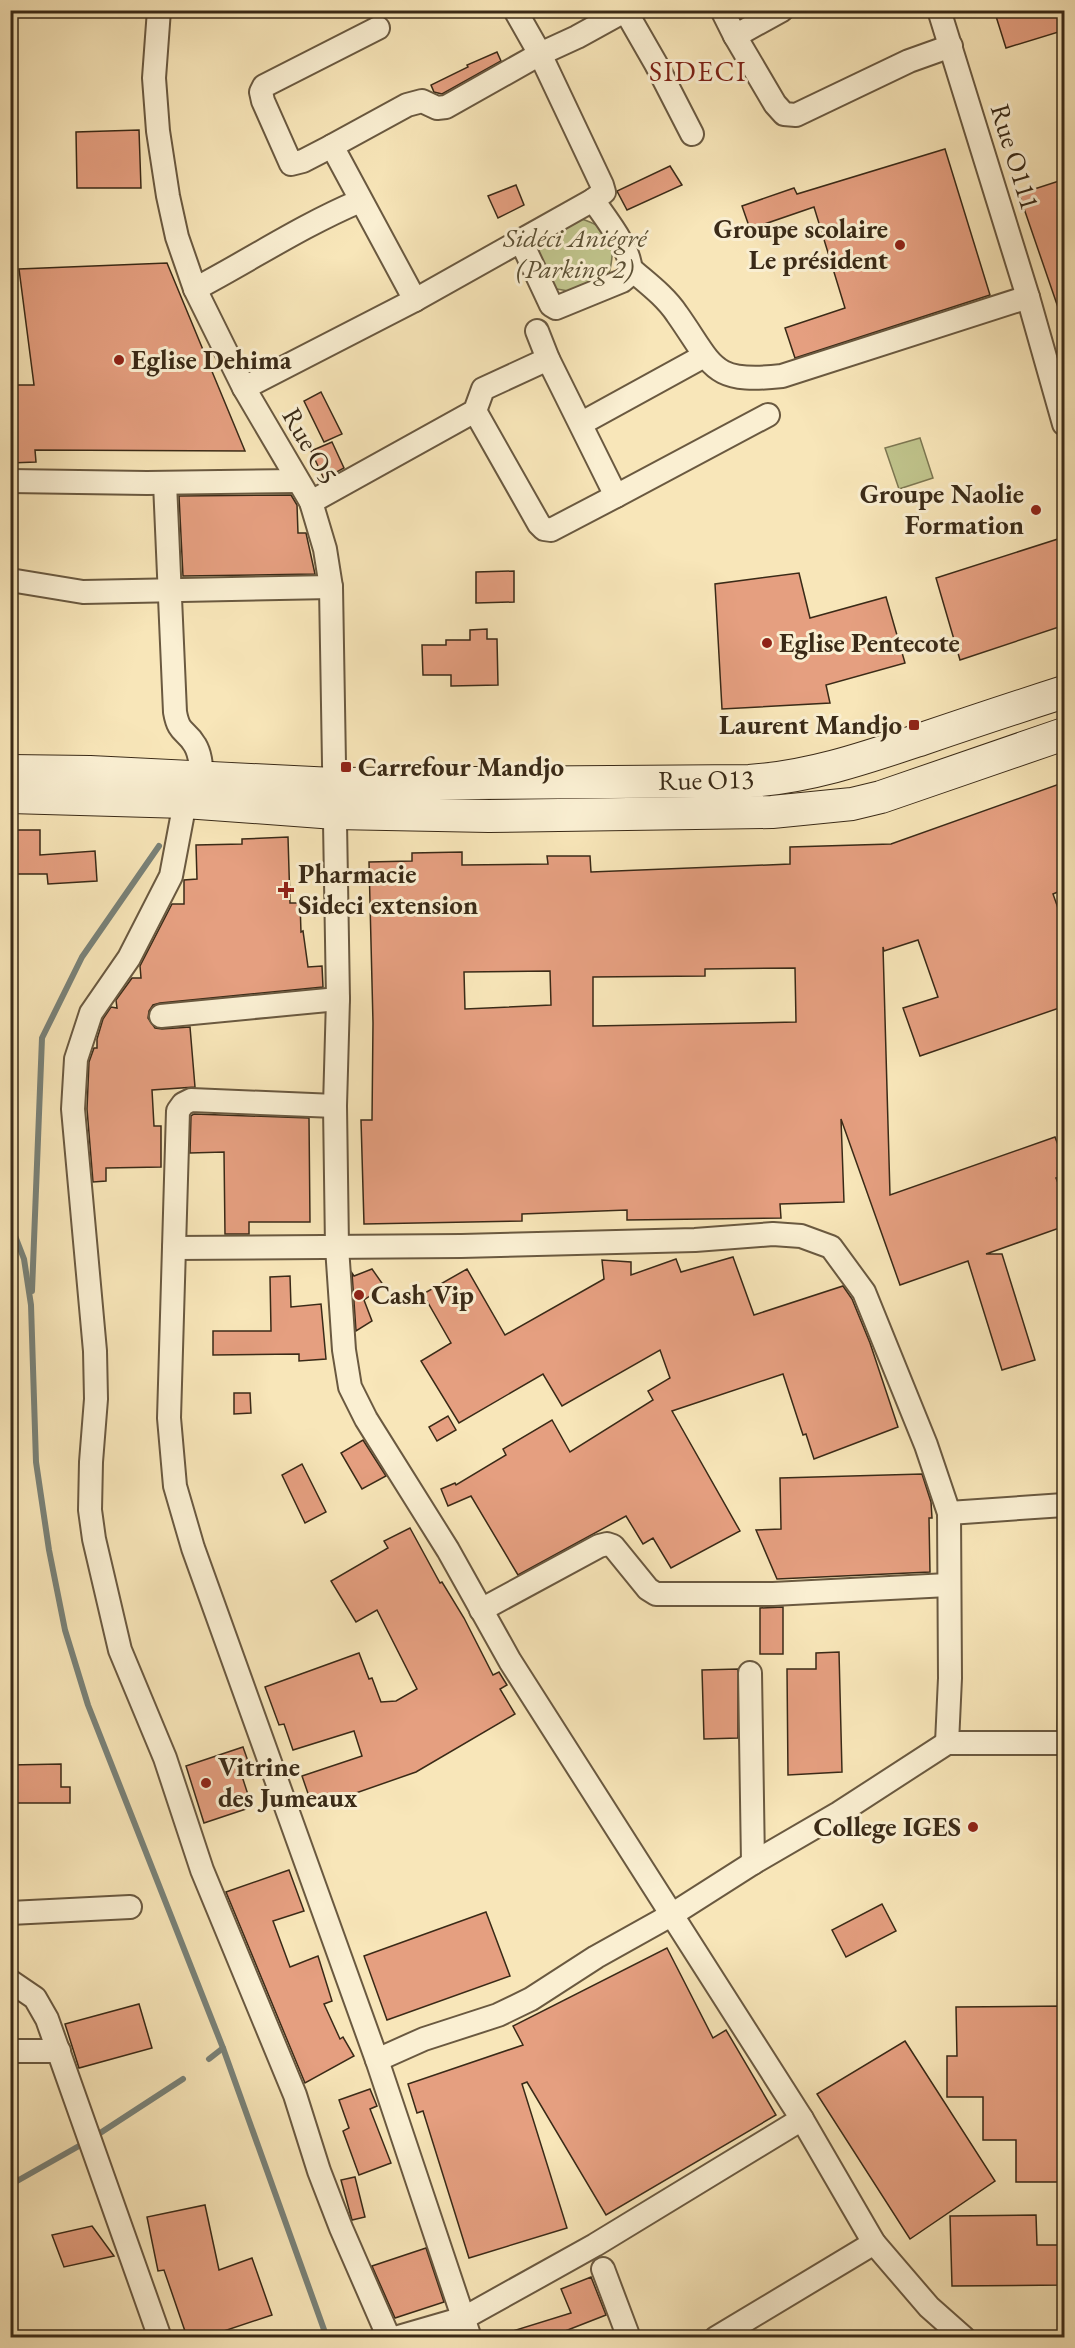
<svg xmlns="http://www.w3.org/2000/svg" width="1075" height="2348" font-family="'EB Garamond',serif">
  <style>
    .green { fill: #c0c48c; stroke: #7d7752; stroke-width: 1.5 }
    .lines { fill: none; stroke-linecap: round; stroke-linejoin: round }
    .stream { stroke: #798279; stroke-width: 6 }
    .building { fill: #e59f80; stroke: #3a2a17; stroke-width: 1.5; fill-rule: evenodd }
    .street-casing { stroke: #6a5940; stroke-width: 26 }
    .secondary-casing { stroke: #3a2a17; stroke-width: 34 }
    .street { stroke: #faefd2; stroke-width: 22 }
    .secondary { stroke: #faefd2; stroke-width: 32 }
    .poi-dot { fill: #8f2418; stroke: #faefd2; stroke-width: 2 }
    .labels { text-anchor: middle; stroke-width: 6; stroke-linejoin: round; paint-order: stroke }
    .street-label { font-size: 27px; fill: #3a2a17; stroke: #faefd2 }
    .poi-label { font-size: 27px; font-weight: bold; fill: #3a2a17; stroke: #faefd2; text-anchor: start }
    .park-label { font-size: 27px; font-style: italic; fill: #5c5034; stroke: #faefd2 }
    .neighbourhood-label { font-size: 28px; letter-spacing: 1.5px; fill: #7a1f14; stroke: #faefd2 }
  </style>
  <rect width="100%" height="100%" fill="#f8e6b9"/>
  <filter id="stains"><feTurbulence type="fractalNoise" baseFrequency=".00333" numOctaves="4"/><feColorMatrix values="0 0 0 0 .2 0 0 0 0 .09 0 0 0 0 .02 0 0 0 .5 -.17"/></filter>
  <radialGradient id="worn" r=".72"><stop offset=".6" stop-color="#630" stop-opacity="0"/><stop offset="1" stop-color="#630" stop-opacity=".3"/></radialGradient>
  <g class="green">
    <path d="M 575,217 C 609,226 618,239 609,274 L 574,292 L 557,289 L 542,275 L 537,256 L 542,237 Z"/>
    <path d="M 920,438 L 933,478 L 899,489 L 885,448 Z"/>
    <path d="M 1059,1607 L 1064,1607 L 1064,1732 L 1057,1732 Z"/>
  </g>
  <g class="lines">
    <g class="stream">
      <path d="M 10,1223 L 24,1259 L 31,1305 L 36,1462 L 49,1550 L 65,1630 L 88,1705 L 223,2048 L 327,2338"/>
      <path d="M 32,1291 L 42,1038 L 82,957 L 159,846"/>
      <path d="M 209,2059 L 223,2048"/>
      <path d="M 94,2137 L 183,2079"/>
      <path d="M 10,2185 L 86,2142"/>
    </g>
  </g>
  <g class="building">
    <path d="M 994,10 L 1065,10 L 1065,30 L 1006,48 Z"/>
    <path d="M 497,52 L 501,61 L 442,94 L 434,92 L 431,85 L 468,67 L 467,65 Z"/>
    <path d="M 139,130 L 141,188 L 77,188 L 76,132 Z"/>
    <path d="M 945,149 L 990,295 L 795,358 L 785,328 L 845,308 L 814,207 L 750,229 L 742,206 L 794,188 L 797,194 Z"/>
    <path d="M 670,166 L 682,185 L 627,210 L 617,191 Z"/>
    <path d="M 1065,179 L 1065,318 L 1062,319 L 1019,194 Z"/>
    <path d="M 516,185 L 524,205 L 498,218 L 488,196 Z"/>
    <path d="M 167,263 L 245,451 L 35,450 L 36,462 L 10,463 L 10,385 L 34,385 L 19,269 Z"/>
    <path d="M 321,392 L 342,434 L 324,442 L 304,401 Z"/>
    <path d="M 332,442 L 344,468 L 324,479 L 311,451 Z"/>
    <path d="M 291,495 L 297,505 L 298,533 L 306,533 L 315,574 L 183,576 L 179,496 Z"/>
    <path d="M 1061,538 L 1065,549 L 1065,625 L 960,660 L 936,578 Z"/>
    <path d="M 514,571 L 514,602 L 476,603 L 476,572 Z"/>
    <path d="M 799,573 L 810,618 L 886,597 L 905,663 L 826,685 L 830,703 L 722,709 L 715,584 Z"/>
    <path d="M 487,629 L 487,639 L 497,639 L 498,685 L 451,686 L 451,675 L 423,675 L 422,645 L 446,645 L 446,640 L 470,640 L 470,630 Z"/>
    <path d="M 1065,782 L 1065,889 L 1053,894 L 1065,928 L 1065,1006 L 920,1056 L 903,1008 L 938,997 L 918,940 L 884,951 L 883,947 L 890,1195 L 1055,1137 L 1065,1163 L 1065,1175 L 1056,1178 L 1065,1201 L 1065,1226 L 986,1254 L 1002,1254 L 1035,1360 L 1002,1370 L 968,1261 L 900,1285 L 841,1119 L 844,1202 L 780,1204 L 781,1218 L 627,1220 L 627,1210 L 522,1214 L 522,1221 L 364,1224 L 361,1120 L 372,1120 L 373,1023 L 369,862 L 412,861 L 412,853 L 462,852 L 462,865 L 548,864 L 547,856 L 590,856 L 591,872 L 790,864 L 790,847 L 891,844 ZM 795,968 L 796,1022 L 593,1026 L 593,977 L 705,976 L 705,969 ZM 550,971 L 551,1005 L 465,1009 L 464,972 Z"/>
    <path d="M 10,830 L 40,830 L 40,855 L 95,851 L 97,881 L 48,884 L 47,874 L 10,874 Z"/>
    <path d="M 288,837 L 290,903 L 300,903 L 301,932 L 303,931 L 308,967 L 322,966 L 323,987 L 160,1003 L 153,1005 L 149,1011 L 148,1018 L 155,1028 L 162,1029 L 190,1027 L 195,1087 L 152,1090 L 154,1126 L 161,1126 L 161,1167 L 106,1168 L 106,1181 L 93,1182 L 87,1109 L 89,1062 L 94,1048 L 97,1048 L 97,1039 L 103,1019 L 111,1007 L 117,1008 L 116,1000 L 132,978 L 141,978 L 140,966 L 172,904 L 184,904 L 184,880 L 197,879 L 196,845 L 242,844 L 242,839 Z"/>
    <path d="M 194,1114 L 309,1118 L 310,1222 L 249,1222 L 249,1234 L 225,1234 L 224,1152 L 190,1153 L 191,1116 Z"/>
    <path d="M 733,1257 L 754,1315 L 843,1286 L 852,1299 L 870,1343 L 898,1427 L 814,1459 L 806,1434 L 803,1435 L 783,1374 L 672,1411 L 740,1531 L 671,1568 L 653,1538 L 643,1544 L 626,1516 L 518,1575 L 471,1496 L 448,1506 L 441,1489 L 455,1483 L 456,1485 L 506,1455 L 503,1449 L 552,1420 L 570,1452 L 653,1400 L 648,1391 L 670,1378 L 660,1350 L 562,1406 L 543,1374 L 459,1423 L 421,1361 L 451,1343 L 423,1294 L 467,1269 L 505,1335 L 604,1279 L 602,1260 L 631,1262 L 631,1275 L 676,1259 L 681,1272 Z"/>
    <path d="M 372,1269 L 384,1286 L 364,1300 L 372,1321 L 356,1331 L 352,1273 L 354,1276 Z"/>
    <path d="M 290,1276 L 291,1307 L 321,1304 L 326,1359 L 299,1361 L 299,1354 L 213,1355 L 213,1331 L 271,1331 L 270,1277 Z"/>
    <path d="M 234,1393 L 250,1393 L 251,1413 L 234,1414 Z"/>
    <path d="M 448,1416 L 456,1430 L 437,1441 L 429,1427 Z"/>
    <path d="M 363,1440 L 386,1476 L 362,1489 L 341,1453 Z"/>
    <path d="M 302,1464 L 326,1512 L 305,1523 L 282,1475 Z"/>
    <path d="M 922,1474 L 931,1502 L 932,1518 L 929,1518 L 930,1572 L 777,1579 L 756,1530 L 781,1529 L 780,1478 Z"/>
    <path d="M 410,1528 L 440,1583 L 442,1582 L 464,1618 L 493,1675 L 499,1672 L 507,1685 L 500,1689 L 515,1714 L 416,1772 L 313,1808 L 302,1776 L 362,1756 L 354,1731 L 293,1750 L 284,1724 L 279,1725 L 265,1687 L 359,1653 L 369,1679 L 372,1678 L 381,1702 L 396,1701 L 417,1689 L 377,1610 L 356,1622 L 331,1581 L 388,1548 L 384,1541 Z"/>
    <path d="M 783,1607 L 783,1654 L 760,1654 L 760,1608 Z"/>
    <path d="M 839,1652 L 842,1772 L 788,1775 L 787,1669 L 816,1669 L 816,1653 Z"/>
    <path d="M 738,1669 L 738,1738 L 704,1739 L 702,1670 Z"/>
    <path d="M 243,1747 L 249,1764 L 239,1767 L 252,1807 L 204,1823 L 186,1766 Z"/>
    <path d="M 61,1764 L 61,1787 L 70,1787 L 70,1803 L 10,1803 L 10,1765 Z"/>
    <path d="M 289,1870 L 304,1911 L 273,1921 L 290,1967 L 318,1956 L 332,2001 L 324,2004 L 340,2039 L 343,2037 L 354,2056 L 305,2083 L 226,1892 Z"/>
    <path d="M 882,1904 L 896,1931 L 846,1957 L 832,1930 Z"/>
    <path d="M 486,1912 L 510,1976 L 387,2020 L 364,1956 Z"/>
    <path d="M 667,1948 L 713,2038 L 726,2030 L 776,2115 L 606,2215 L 527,2082 L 522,2084 L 567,2228 L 469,2258 L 423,2111 L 417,2113 L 408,2084 L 523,2045 L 513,2026 Z"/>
    <path d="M 139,2004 L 152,2048 L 79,2068 L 65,2024 Z"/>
    <path d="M 1065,2006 L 1065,2182 L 1016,2182 L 1016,2140 L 983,2140 L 983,2097 L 947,2097 L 947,2056 L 957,2056 L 956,2007 Z"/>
    <path d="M 905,2041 L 995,2181 L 910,2239 L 817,2094 Z"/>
    <path d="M 370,2089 L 377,2106 L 370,2109 L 391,2163 L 359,2175 L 343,2131 L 349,2128 L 339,2100 Z"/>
    <path d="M 355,2177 L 365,2217 L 352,2220 L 341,2180 Z"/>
    <path d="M 205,2205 L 219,2270 L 252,2258 L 272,2315 L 206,2337 L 187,2337 L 164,2270 L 158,2271 L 147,2217 Z"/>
    <path d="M 1036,2215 L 1037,2245 L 1065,2245 L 1065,2285 L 952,2286 L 950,2216 Z"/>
    <path d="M 92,2226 L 114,2256 L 64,2267 L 52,2235 Z"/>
    <path d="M 426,2248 L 444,2302 L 395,2318 L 372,2266 Z"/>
    <path d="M 591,2277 L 606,2315 L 560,2333 L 561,2337 L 504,2337 L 503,2334 L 571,2313 L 561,2289 Z"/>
  </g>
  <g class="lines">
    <defs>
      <g id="street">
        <path d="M 159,10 L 154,78 L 158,131 L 168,196 L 177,237 L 195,289 L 244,388 L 311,502 L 325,549 L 331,587 L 338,999 L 335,1106 L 337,1247 L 344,1350 L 350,1387 L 366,1419 L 448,1550 L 510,1661 L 802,2119 L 874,2243 L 929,2307 L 964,2338"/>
        <path d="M 515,10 L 540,54 L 577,37 L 626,10"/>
        <path d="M 625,10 L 656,64 L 692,134"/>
        <path d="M 722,10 L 735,36 L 782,10"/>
        <path d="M 939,10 L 1028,297 L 1064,424"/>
        <path d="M 378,28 L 264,86 L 261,92 L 263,101 L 291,164 L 303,161 L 332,146 L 415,300"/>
        <path d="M 735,36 L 775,104 L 784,114 L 796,115 L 909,61 L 951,46"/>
        <path d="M 332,146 L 407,105 L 422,101 L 437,108 L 446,107 L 540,54 L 602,185 L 604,192 L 593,200"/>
        <path d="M 631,269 C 647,283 665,296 677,314 C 714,366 710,384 782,376 L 1028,297"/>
        <path d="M 195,289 C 252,259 301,226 360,201"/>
        <path d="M 537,331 L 548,359 L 616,496 L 768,415"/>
        <path d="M 244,388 L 415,300 L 593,200 C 603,215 633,252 630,270 C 629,276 626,278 622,281 L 556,308 L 551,305 L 521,241"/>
        <path d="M 475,411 L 539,524 L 544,529 L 551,530 L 616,496"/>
        <path d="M 582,423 L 704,356"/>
        <path d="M 10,481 L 147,483 L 297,481"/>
        <path d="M 165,483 L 175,712 C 179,735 186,729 195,745 C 201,755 201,767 202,779"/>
        <path d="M 311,502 L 475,411 L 483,389 L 548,359"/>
        <path d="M 10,580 L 83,592 L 331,587"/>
        <path d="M 185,802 L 171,876 L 129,958 L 91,1013 L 76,1059 L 73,1109 L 95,1351 L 96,1399 L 91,1462 L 90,1510 L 94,1539 L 120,1650 L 165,1758 L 202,1870 L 295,2095 L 319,2171 L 341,2228 L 389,2338"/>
        <path d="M 161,1016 L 338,999"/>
        <path d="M 335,1106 L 191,1100 L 183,1104 L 178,1111 L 169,1418 L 175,1486 L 193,1548 L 377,2060 L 470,2338"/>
        <path d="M 174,1248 L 461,1246 L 695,1240 L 773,1234 L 801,1236 L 831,1247 L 864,1292 L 926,1445 L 949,1513 L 950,1678 L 947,1743"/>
        <path d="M 949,1513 L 1064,1505"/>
        <path d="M 481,1610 L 599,1546 L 607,1544 L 613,1546 L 648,1589 L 656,1594 L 773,1594 L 948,1585"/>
        <path d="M 750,1673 L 753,1863"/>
        <path d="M 10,1913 L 130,1907"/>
        <path d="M 10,1981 L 35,1998 L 47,2019 L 160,2338"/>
        <path d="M 10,2051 L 59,2051"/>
        <path d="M 377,2060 L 424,2039 L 498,2015 L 531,1999 L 596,1957 L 673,1914 L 753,1863 L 839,1813 L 947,1743 L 1064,1743"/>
        <path d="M 603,2269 L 629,2338"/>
        <path d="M 395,2338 L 464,2318 L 595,2245 L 802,2119"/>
        <path d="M 716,2338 L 874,2243"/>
      </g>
      <g id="secondary">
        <path d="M 10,771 L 90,772 L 333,784 L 749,781 C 810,777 865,758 922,739 C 969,723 1017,707 1064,692"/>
        <path d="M 10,797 L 185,802 L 335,813 L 489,816 L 772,812 L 852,804 L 881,797 L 1064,734"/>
      </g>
    </defs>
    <use href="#street" class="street-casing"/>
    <use href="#secondary" class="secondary-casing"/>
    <use href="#street" class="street"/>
    <use href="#secondary" class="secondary"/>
  </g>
  <g class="poi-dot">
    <circle cx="900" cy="245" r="6"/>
    <circle cx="119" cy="360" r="6"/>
    <circle cx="1036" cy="510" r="6"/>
    <circle cx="767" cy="643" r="6"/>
    <rect x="908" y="719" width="12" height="12" rx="3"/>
    <rect x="340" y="761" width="12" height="12" rx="3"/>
    <path d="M283 881h6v6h6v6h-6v6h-6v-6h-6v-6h6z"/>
    <circle cx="359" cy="1295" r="6"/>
    <circle cx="206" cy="1783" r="6"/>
    <circle cx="973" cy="1827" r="6"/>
  </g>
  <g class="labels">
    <g class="street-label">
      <text transform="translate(1015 157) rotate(73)" y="9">Rue O111</text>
      <text transform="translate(310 446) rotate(60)" y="9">Rue O5</text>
      <text transform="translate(706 780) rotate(-1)" y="9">Rue O13</text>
    </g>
    <g class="poi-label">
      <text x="888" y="238" text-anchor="end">Groupe scolaire<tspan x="888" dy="31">Le président</tspan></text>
      <text x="131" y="369">Eglise Dehima</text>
      <text x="1024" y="503" text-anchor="end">Groupe Naolie<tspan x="1024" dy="31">Formation</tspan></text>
      <text x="779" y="652">Eglise Pentecote</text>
      <text x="902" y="734" text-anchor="end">Laurent Mandjo</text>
      <text x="358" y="776">Carrefour Mandjo</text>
      <text x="298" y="883">Pharmacie<tspan x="298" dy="31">Sideci extension</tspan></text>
      <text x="371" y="1304">Cash Vip</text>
      <text x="218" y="1776">Vitrine<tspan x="218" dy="31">des Jumeaux</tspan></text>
      <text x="961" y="1836" text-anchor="end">College IGES</text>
    </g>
    <g class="park-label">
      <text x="575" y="247">Sidéci Aniégré<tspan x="575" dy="31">(Parking 2)</tspan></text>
    </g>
    <g class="neighbourhood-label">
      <text x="698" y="81">SIDECI</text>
    </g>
  </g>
  <rect width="1075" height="2348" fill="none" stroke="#f8e6b9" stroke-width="36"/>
  <rect x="12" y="12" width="1051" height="2324" fill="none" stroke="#3a2a17" stroke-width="3"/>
  <rect x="18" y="18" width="1039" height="2312" fill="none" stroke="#3a2a17" stroke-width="1.5"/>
  <rect width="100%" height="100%" filter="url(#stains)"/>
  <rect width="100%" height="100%" fill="url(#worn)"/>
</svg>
